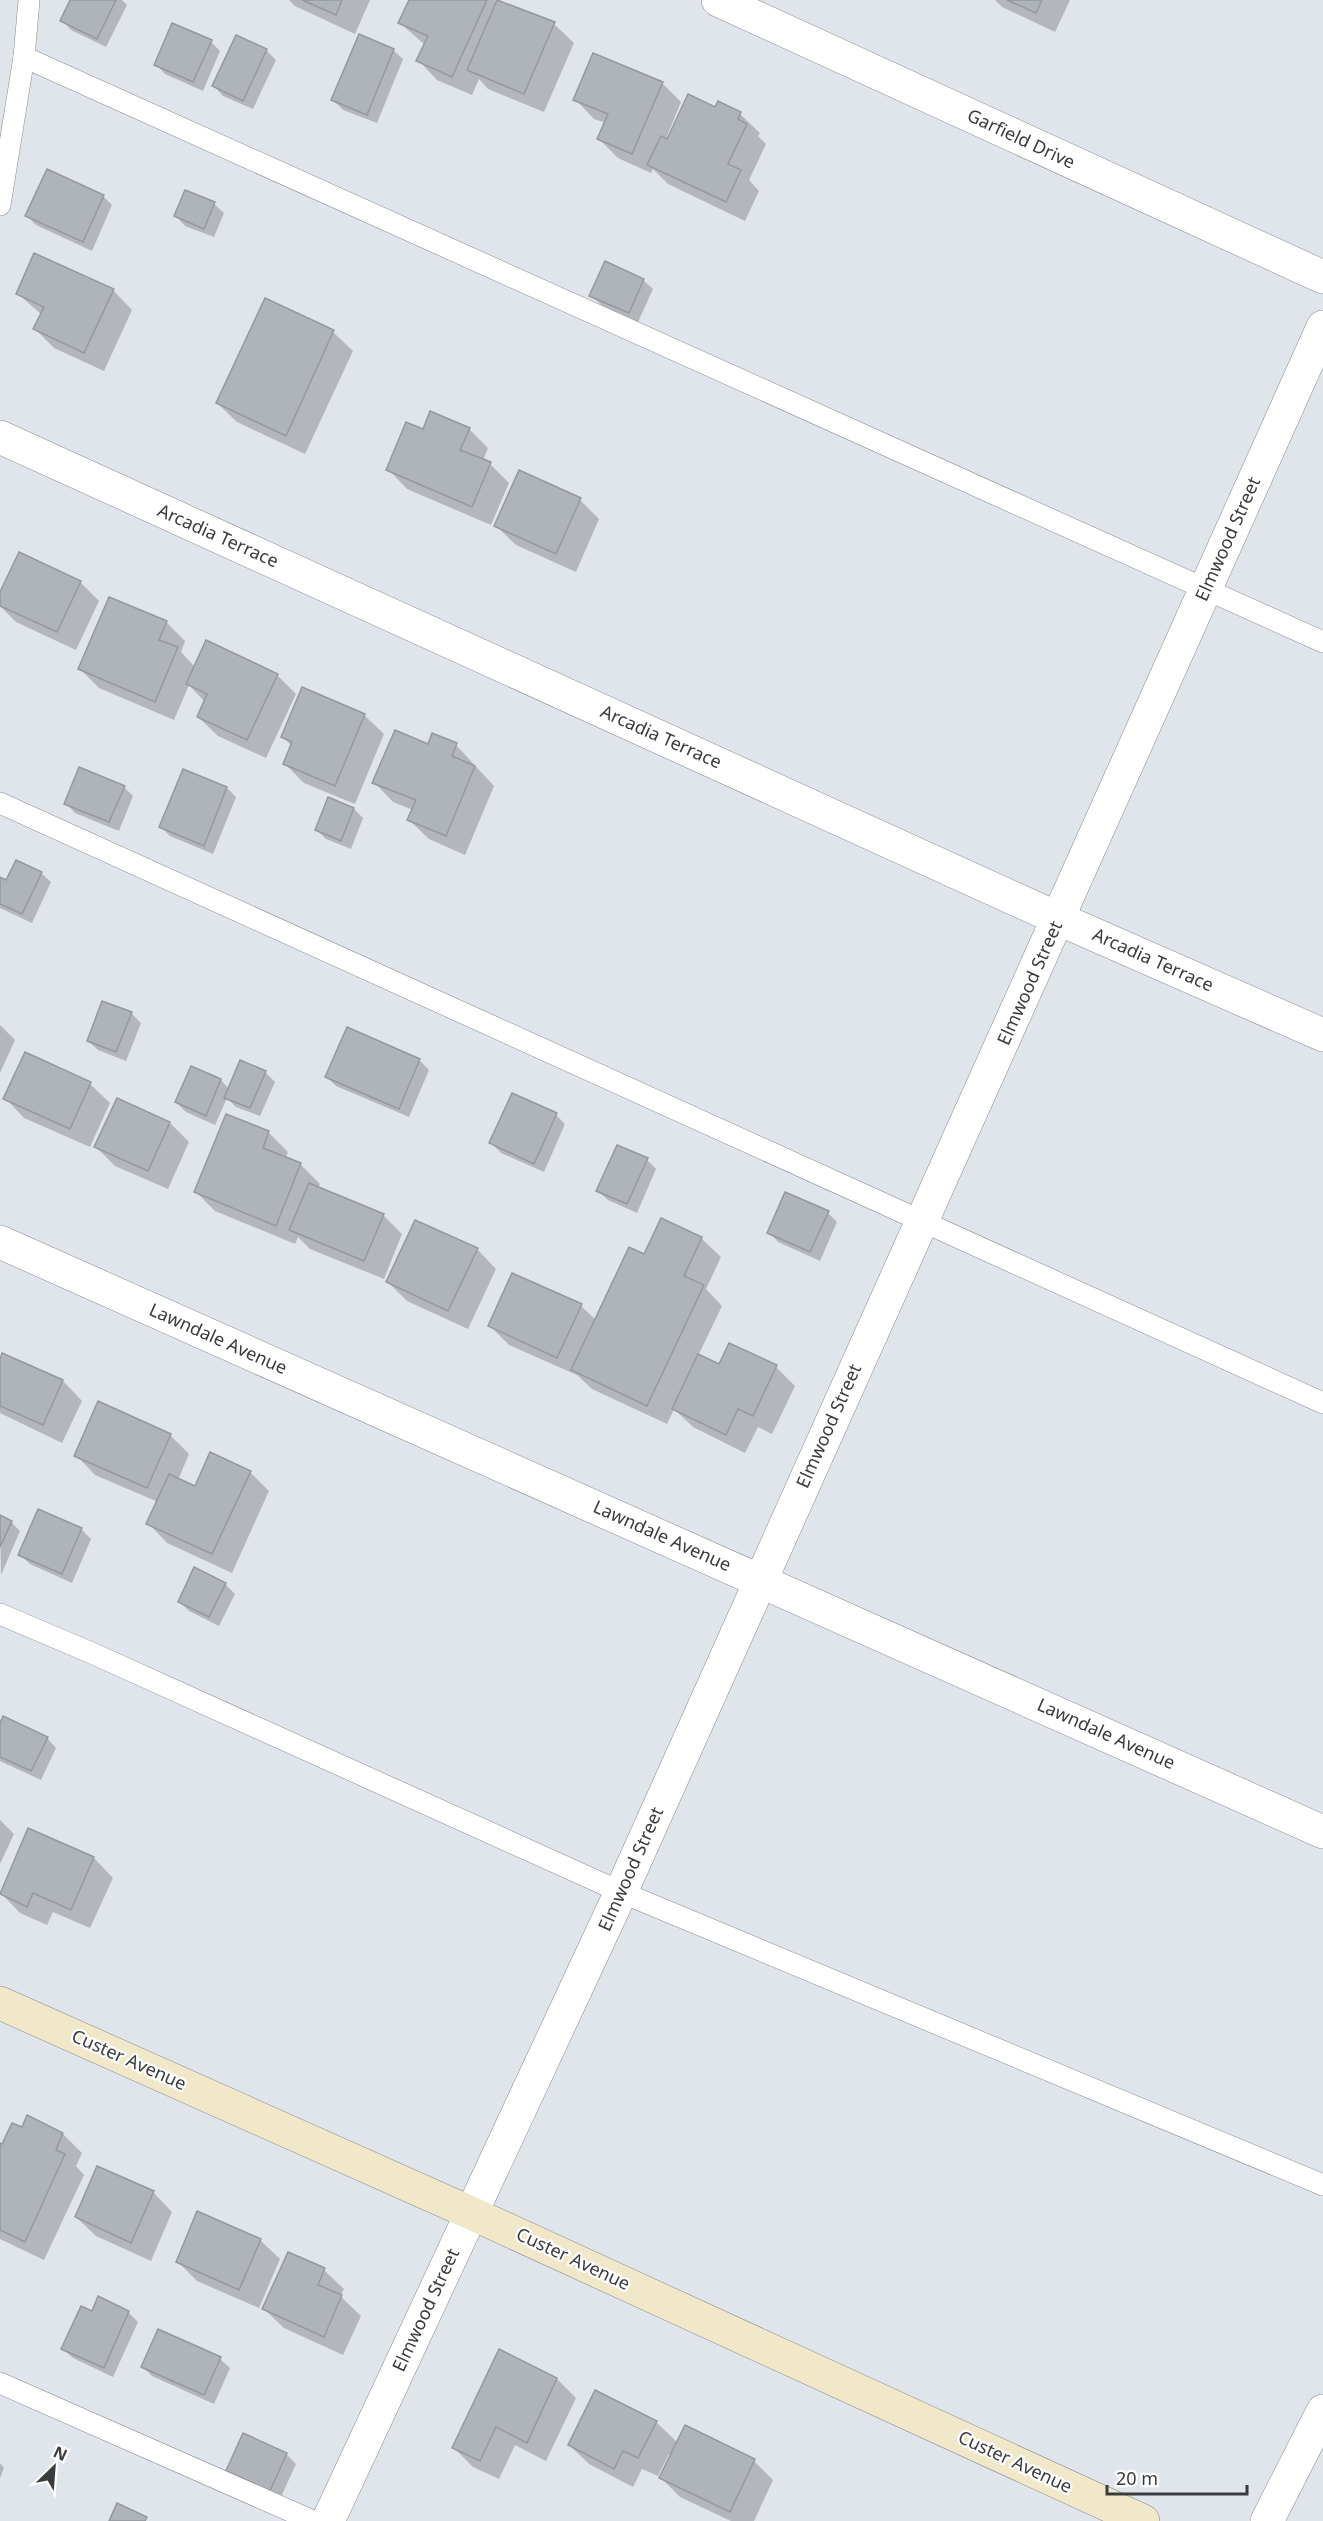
<svg xmlns="http://www.w3.org/2000/svg" width="1323" height="2521" font-family="'Noto Sans',sans-serif">
  <style>
    .shadow { fill: #0003 }
    .building { fill: #afb3ba; stroke: #95999f; stroke-width: 1.5 }
    .lines { fill: none; stroke-linecap: round; stroke-linejoin: round }
    .lane-casing { stroke: #868a90; stroke-width: 22 }
    .street-casing { stroke: #868a90; stroke-width: 34 }
    .secondary-casing { stroke: #868a90; stroke-width: 34 }
    .lane { stroke: #fff; stroke-width: 21 }
    .street { stroke: #fff; stroke-width: 33 }
    .secondary { stroke: #f1e8c9; stroke-width: 33 }
    .labels { text-anchor: middle; stroke-width: 4.5; stroke-linejoin: round; paint-order: stroke }
    .street-label { font-size: 18px; fill: #3a3b3e; stroke: #fff }
  </style>
  <rect width="100%" height="100%" fill="#e0e5eb"/>
  <g class="shadow">
    <path d="M 72,0 L 122,0 L 127,5 L 106,47 L 71,30 L 62,20 Z"/>
    <path d="M 289,0 L 370,0 L 355,34 L 295,6 Z"/>
    <path d="M 410,0 L 495,0 L 498,3 L 499,0 L 554,24 L 574,43 L 544,112 L 488,89 L 479,79 L 472,95 L 437,80 L 418,60 L 425,45 L 400,23 Z"/>
    <path d="M 995,0 L 1070,0 L 1055,32 L 1002,7 Z"/>
    <path d="M 211,42 L 220,51 L 203,91 L 165,74 L 156,64 Z"/>
    <path d="M 266,50 L 276,60 L 253,109 L 223,96 L 214,86 Z"/>
    <path d="M 393,50 L 403,59 L 377,123 L 343,110 L 333,100 Z"/>
    <path d="M 662,83 L 681,102 L 665,141 L 716,109 L 719,103 L 740,114 L 760,133 L 758,136 L 766,144 L 749,180 L 759,191 L 745,221 L 668,184 L 653,169 L 651,173 L 618,158 L 599,139 L 606,123 L 594,119 L 575,99 Z"/>
    <path d="M 186,192 L 214,204 L 224,213 L 214,237 L 185,226 L 176,216 Z"/>
    <path d="M 103,196 L 112,205 L 92,251 L 36,225 L 27,216 Z"/>
    <path d="M 643,280 L 653,289 L 638,322 L 601,305 L 591,295 Z"/>
    <path d="M 113,290 L 132,310 L 104,371 L 54,348 L 35,329 L 42,315 L 17,293 Z"/>
    <path d="M 265,300 L 333,332 L 353,351 L 305,454 L 237,422 L 217,403 Z"/>
    <path d="M 469,429 L 488,448 L 483,461 L 490,464 L 509,483 L 491,525 L 407,489 L 388,469 L 424,431 Z"/>
    <path d="M 580,500 L 599,519 L 576,572 L 516,545 L 496,526 Z"/>
    <path d="M 80,582 L 99,601 L 76,650 L 16,622 L 0,606 L 0,596 Z"/>
    <path d="M 166,622 L 185,641 L 181,652 L 195,667 L 277,675 L 296,694 L 266,758 L 218,736 L 198,717 L 205,702 L 189,685 L 174,720 L 99,688 L 80,669 Z"/>
    <path d="M 364,715 L 384,734 L 355,804 L 304,783 L 285,764 L 292,746 L 283,737 Z"/>
    <path d="M 456,745 L 494,786 L 465,855 L 429,839 L 409,820 L 413,810 L 393,802 L 374,782 L 429,746 Z"/>
    <path d="M 124,787 L 133,796 L 119,831 L 75,813 L 66,803 Z"/>
    <path d="M 227,788 L 236,797 L 213,854 L 170,836 L 161,827 Z"/>
    <path d="M 354,809 L 363,818 L 351,849 L 326,839 L 317,830 Z"/>
    <path d="M 41,873 L 51,882 L 32,923 L 0,908 L 0,879 L 7,882 Z"/>
    <path d="M 131,1013 L 141,1023 L 126,1061 L 98,1050 L 88,1041 Z"/>
    <path d="M 0,1025 L 15,1040 L 0,1073 Z"/>
    <path d="M 26,1054 L 90,1084 L 110,1103 L 90,1147 L 24,1118 L 5,1098 Z"/>
    <path d="M 419,1060 L 429,1070 L 409,1117 L 336,1086 L 327,1077 Z"/>
    <path d="M 192,1068 L 221,1080 L 229,1089 L 265,1072 L 275,1082 L 260,1116 L 236,1107 L 227,1098 L 215,1125 L 186,1112 L 176,1102 Z"/>
    <path d="M 117,1100 L 170,1123 L 189,1142 L 168,1189 L 115,1166 L 95,1146 Z"/>
    <path d="M 556,1115 L 565,1124 L 544,1172 L 501,1153 L 491,1143 Z"/>
    <path d="M 227,1116 L 269,1133 L 288,1152 L 285,1159 L 301,1165 L 320,1184 L 318,1188 L 383,1215 L 402,1234 L 384,1279 L 310,1249 L 298,1237 L 295,1244 L 215,1211 L 196,1192 Z"/>
    <path d="M 647,1160 L 656,1169 L 637,1213 L 608,1200 L 598,1191 Z"/>
    <path d="M 828,1213 L 837,1222 L 820,1261 L 778,1242 L 769,1232 Z"/>
    <path d="M 701,1238 L 721,1257 L 706,1289 L 722,1306 L 698,1356 L 720,1366 L 776,1367 L 795,1386 L 772,1434 L 758,1427 L 745,1453 L 693,1427 L 674,1409 L 667,1424 L 592,1389 L 577,1375 L 509,1345 L 490,1326 L 581,1306 L 596,1320 L 645,1256 Z"/>
    <path d="M 477,1249 L 496,1269 L 468,1329 L 407,1301 L 388,1282 Z"/>
    <path d="M 3,1355 L 63,1381 L 82,1401 L 62,1443 L 0,1413 L 0,1363 Z"/>
    <path d="M 170,1435 L 189,1454 L 178,1480 L 196,1488 L 250,1472 L 269,1491 L 232,1573 L 167,1543 L 148,1523 L 158,1502 L 95,1475 L 76,1455 Z"/>
    <path d="M 0,1517 L 11,1522 L 20,1531 L 1,1575 Z"/>
    <path d="M 81,1529 L 91,1539 L 72,1583 L 30,1564 L 20,1555 Z"/>
    <path d="M 225,1584 L 235,1594 L 219,1626 L 189,1611 L 180,1602 Z"/>
    <path d="M 0,1726 L 47,1738 L 56,1748 L 41,1780 L 0,1761 Z"/>
    <path d="M 0,1820 L 14,1834 L 0,1864 Z"/>
    <path d="M 29,1830 L 94,1858 L 113,1878 L 90,1928 L 53,1912 L 47,1925 L 20,1913 L 1,1893 Z"/>
    <path d="M 22,2129 L 63,2134 L 82,2153 L 76,2166 L 84,2175 L 44,2260 L 0,2239 L 0,2145 L 3,2146 Z"/>
    <path d="M 153,2192 L 172,2212 L 151,2261 L 96,2236 L 76,2217 Z"/>
    <path d="M 260,2240 L 280,2259 L 259,2308 L 197,2281 L 177,2261 Z"/>
    <path d="M 324,2270 L 344,2289 L 340,2296 L 361,2316 L 343,2355 L 284,2328 L 264,2309 Z"/>
    <path d="M 128,2312 L 138,2322 L 113,2377 L 73,2358 L 63,2349 L 93,2313 Z"/>
    <path d="M 220,2359 L 230,2368 L 214,2404 L 152,2376 L 142,2366 Z"/>
    <path d="M 557,2379 L 576,2398 L 546,2461 L 515,2445 L 499,2479 L 473,2467 L 454,2448 Z"/>
    <path d="M 656,2422 L 678,2443 L 754,2461 L 773,2480 L 754,2521 L 731,2521 L 680,2497 L 661,2478 L 672,2455 L 669,2454 L 658,2476 L 642,2469 L 633,2487 L 589,2464 L 569,2445 Z"/>
    <path d="M 286,2454 L 296,2464 L 280,2499 L 237,2481 L 228,2471 Z"/>
    <path d="M 0,2463 L 4,2468 L 0,2478 Z"/>
  </g>
  <g class="building">
    <path d="M 70,0 L 116,0 L 97,39 L 60,21 Z"/>
    <path d="M 302,0 L 342,0 L 336,15 Z"/>
    <path d="M 409,0 L 487,0 L 452,77 L 416,61 L 428,36 L 398,23 Z"/>
    <path d="M 497,0 L 555,22 L 524,94 L 467,70 Z"/>
    <path d="M 1007,0 L 1042,0 L 1036,13 Z"/>
    <path d="M 172,23 L 212,40 L 193,82 L 154,65 Z"/>
    <path d="M 359,34 L 394,49 L 367,115 L 331,100 Z"/>
    <path d="M 236,35 L 267,49 L 243,101 L 212,86 Z"/>
    <path d="M 593,53 L 663,82 L 632,154 L 597,139 L 608,114 L 573,100 Z"/>
    <path d="M 688,94 L 715,107 L 718,101 L 741,112 L 738,119 L 747,124 L 728,164 L 741,170 L 726,202 L 647,165 L 661,136 L 667,139 Z"/>
    <path d="M 47,169 L 104,195 L 83,242 L 25,216 Z"/>
    <path d="M 185,190 L 215,202 L 204,229 L 174,216 Z"/>
    <path d="M 34,253 L 114,289 L 84,353 L 33,329 L 44,307 L 16,294 Z"/>
    <path d="M 605,261 L 644,279 L 629,313 L 589,296 Z"/>
    <path d="M 265,298 L 334,330 L 286,436 L 216,403 Z"/>
    <path d="M 430,411 L 470,428 L 460,450 L 491,462 L 472,507 L 386,470 L 406,422 L 423,429 Z"/>
    <path d="M 519,470 L 581,498 L 556,554 L 494,526 Z"/>
    <path d="M 19,552 L 81,581 L 57,632 L 0,606 L 0,592 Z"/>
    <path d="M 109,597 L 167,621 L 159,640 L 178,647 L 155,702 L 78,669 Z"/>
    <path d="M 206,640 L 278,674 L 247,740 L 197,717 L 207,694 L 186,684 Z"/>
    <path d="M 302,687 L 365,714 L 335,786 L 283,764 L 292,742 L 281,737 Z"/>
    <path d="M 395,730 L 428,744 L 432,733 L 457,743 L 452,756 L 475,766 L 446,836 L 407,820 L 416,800 L 372,783 Z"/>
    <path d="M 79,767 L 125,786 L 109,822 L 64,804 Z"/>
    <path d="M 183,769 L 227,787 L 204,846 L 159,827 Z"/>
    <path d="M 328,797 L 354,808 L 341,841 L 315,830 Z"/>
    <path d="M 16,860 L 42,872 L 22,914 L 0,904 L 0,877 L 6,880 Z"/>
    <path d="M 102,1001 L 132,1012 L 116,1052 L 87,1041 Z"/>
    <path d="M 347,1027 L 420,1059 L 399,1109 L 325,1077 Z"/>
    <path d="M 25,1052 L 91,1082 L 70,1129 L 3,1099 Z"/>
    <path d="M 240,1060 L 266,1071 L 250,1108 L 224,1098 Z"/>
    <path d="M 191,1066 L 221,1079 L 206,1116 L 175,1102 Z"/>
    <path d="M 512,1093 L 557,1113 L 534,1164 L 489,1143 Z"/>
    <path d="M 117,1098 L 170,1122 L 148,1171 L 94,1147 Z"/>
    <path d="M 226,1114 L 269,1131 L 263,1148 L 301,1163 L 276,1226 L 194,1192 Z"/>
    <path d="M 617,1145 L 648,1158 L 627,1204 L 596,1191 Z"/>
    <path d="M 309,1183 L 384,1214 L 364,1261 L 289,1230 Z"/>
    <path d="M 785,1192 L 829,1211 L 810,1252 L 767,1233 Z"/>
    <path d="M 661,1218 L 702,1237 L 684,1276 L 704,1285 L 647,1406 L 571,1370 L 629,1247 L 644,1254 Z"/>
    <path d="M 415,1220 L 478,1248 L 448,1311 L 386,1282 Z"/>
    <path d="M 512,1273 L 582,1304 L 557,1358 L 488,1326 Z"/>
    <path d="M 729,1343 L 777,1365 L 753,1416 L 738,1409 L 726,1435 L 672,1409 L 698,1354 L 719,1364 Z"/>
    <path d="M 2,1353 L 63,1380 L 43,1425 L 0,1406 L 0,1359 Z"/>
    <path d="M 98,1401 L 171,1434 L 147,1488 L 74,1456 Z"/>
    <path d="M 210,1452 L 251,1471 L 212,1554 L 146,1524 L 169,1474 L 195,1486 Z"/>
    <path d="M 38,1509 L 82,1528 L 62,1574 L 18,1555 Z"/>
    <path d="M 0,1515 L 12,1521 L 0,1547 Z"/>
    <path d="M 194,1567 L 226,1583 L 209,1617 L 178,1602 Z"/>
    <path d="M 3,1716 L 48,1737 L 31,1771 L 0,1757 L 0,1723 Z"/>
    <path d="M 28,1828 L 94,1857 L 71,1910 L 33,1893 L 27,1907 L 0,1894 Z"/>
    <path d="M 27,2115 L 63,2133 L 56,2150 L 65,2154 L 25,2242 L 0,2230 L 0,2143 L 2,2144 L 12,2123 L 22,2127 Z"/>
    <path d="M 97,2166 L 154,2191 L 131,2243 L 75,2217 Z"/>
    <path d="M 197,2211 L 261,2239 L 239,2290 L 176,2262 Z"/>
    <path d="M 288,2252 L 325,2268 L 318,2285 L 342,2295 L 324,2337 L 262,2309 Z"/>
    <path d="M 98,2296 L 129,2311 L 104,2368 L 61,2349 L 81,2306 L 92,2311 Z"/>
    <path d="M 158,2329 L 221,2357 L 204,2395 L 141,2367 Z"/>
    <path d="M 499,2349 L 557,2378 L 527,2443 L 496,2427 L 480,2461 L 452,2448 Z"/>
    <path d="M 595,2390 L 657,2421 L 638,2458 L 623,2451 L 614,2469 L 568,2445 Z"/>
    <path d="M 685,2425 L 755,2459 L 730,2512 L 659,2478 Z"/>
    <path d="M 243,2433 L 287,2453 L 270,2491 L 226,2471 Z"/>
    <path d="M 117,2503 L 147,2517 L 145,2521 L 109,2521 Z"/>
  </g>
  <g class="lines">
    <defs>
      <g id="lane">
        <path d="M 24,57 L 1323,642"/>
        <path d="M 0,205 L 24,57 L 29,0"/>
        <path d="M 0,803 L 1323,1403"/>
        <path d="M 0,1614 L 94,1654 L 621,1892 L 1323,2185"/>
        <path d="M 0,2383 L 313,2521"/>
      </g>
      <g id="street">
        <path d="M 718,0 L 1323,277"/>
        <path d="M 0,437 L 1059,919 L 1323,1035"/>
        <path d="M 0,1242 L 1323,1832"/>
        <path d="M 328,2521 L 621,1892 L 1323,327"/>
        <path d="M 1267,2521 L 1323,2411"/>
      </g>
      <path id="secondary" d="M 0,2003 L 471,2213 L 1143,2521"/>
    </defs>
    <use href="#lane" class="lane-casing"/>
    <use href="#street" class="street-casing"/>
    <use href="#secondary" class="secondary-casing"/>
    <use href="#lane" class="lane"/>
    <use href="#street" class="street"/>
    <use href="#secondary" class="secondary"/>
  </g>
  <g class="labels">
    <g class="street-label">
      <text transform="translate(1021 139) rotate(25)" y="6">Garfield Drive</text>
      <text transform="translate(218 536) rotate(24)" y="6">Arcadia Terrace</text>
      <text transform="translate(1228 539) rotate(-66)" y="6">Elmwood Street</text>
      <text transform="translate(661 737) rotate(24)" y="6">Arcadia Terrace</text>
      <text transform="translate(1153 960) rotate(24)" y="6">Arcadia Terrace</text>
      <text transform="translate(1030 983) rotate(-66)" y="6">Elmwood Street</text>
      <text transform="translate(218 1339) rotate(24)" y="6">Lawndale Avenue</text>
      <text transform="translate(829 1426) rotate(-66)" y="6">Elmwood Street</text>
      <text transform="translate(662 1536) rotate(24)" y="6">Lawndale Avenue</text>
      <text transform="translate(1106 1734) rotate(24)" y="6">Lawndale Avenue</text>
      <text transform="translate(631 1869) rotate(-66)" y="6">Elmwood Street</text>
      <text transform="translate(129 2060) rotate(24)" y="6">Custer Avenue</text>
      <text transform="translate(573 2259) rotate(25)" y="6">Custer Avenue</text>
      <text transform="translate(426 2310) rotate(-65)" y="6">Elmwood Street</text>
      <text transform="translate(1015 2462) rotate(25)" y="6">Custer Avenue</text>
    </g>
  </g>
  <g transform="translate(54 2467) rotate(25)" stroke="#ffffff" stroke-width="4.5" paint-order="stroke">
  <path d="M0-4.5L10 22L0 15L-10 22Z" fill="#3a3b3e"/>
  <text y="-9" font-size="16" font-weight="bold" text-anchor="middle" fill="#3a3b3e">N</text>
  </g>
  <path d="M1107 2485v9h140v-9" fill="none" stroke="#3a3b3e" stroke-width="3"/>
  <text x="1116" y="2485" font-size="18" fill="#3a3b3e" stroke="#ffffff" stroke-width="4.5" paint-order="stroke">20 m</text>
</svg>
